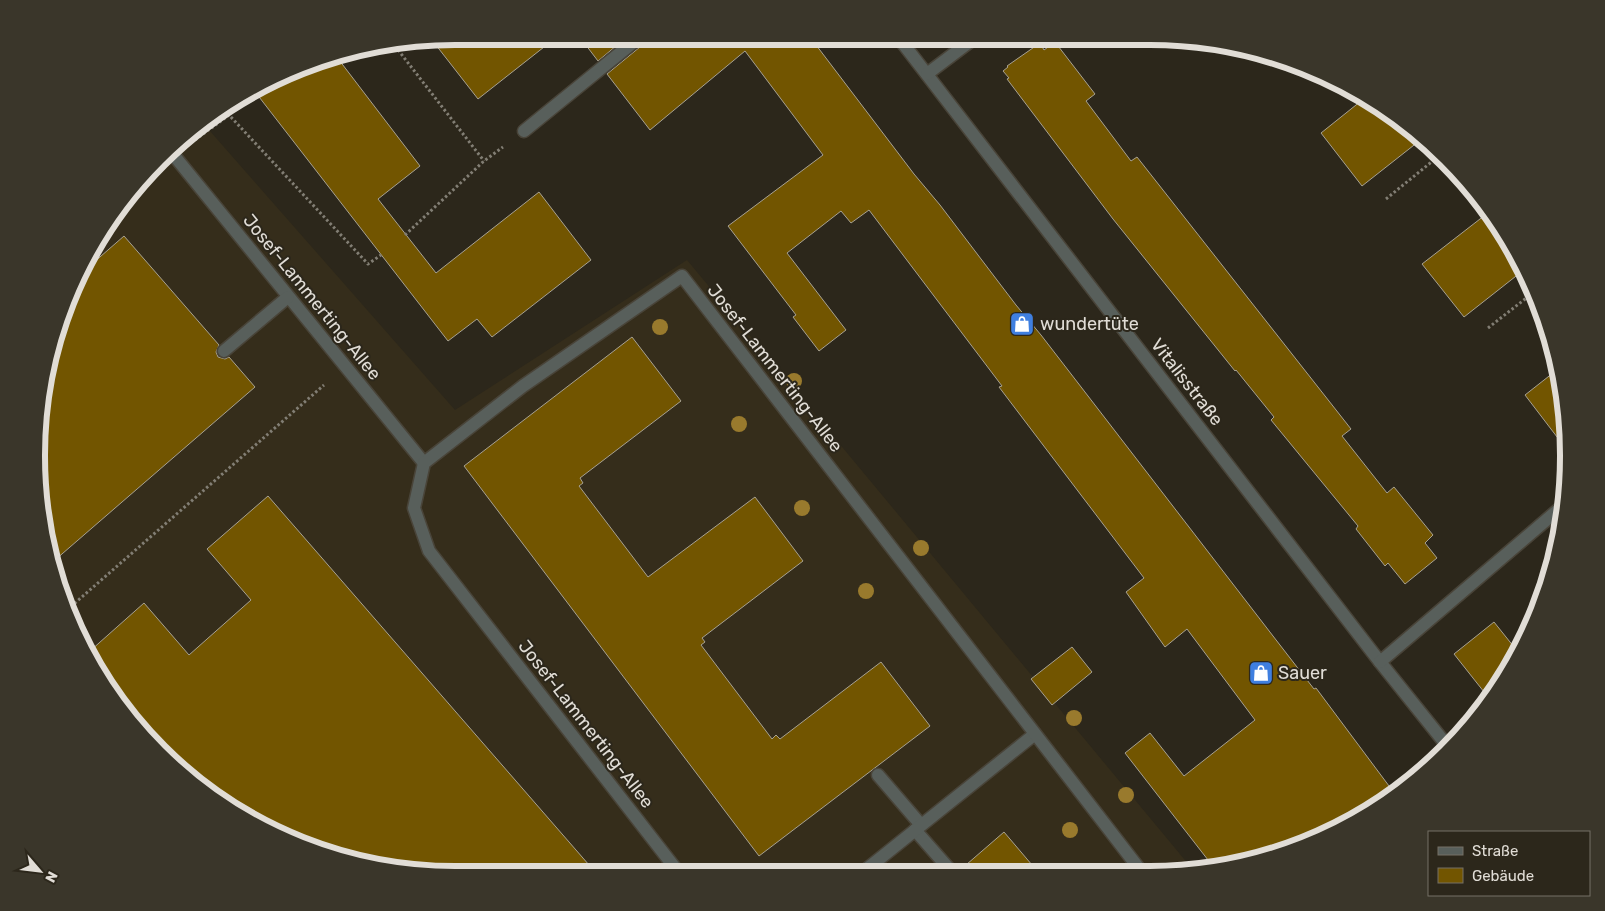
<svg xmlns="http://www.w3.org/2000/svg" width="1605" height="911" font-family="Rubik,sans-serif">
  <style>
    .built { fill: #352d1b }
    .building { fill: #725500; stroke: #a7a192 }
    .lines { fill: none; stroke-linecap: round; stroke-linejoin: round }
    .minor-casing { stroke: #494439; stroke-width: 15 }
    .path { stroke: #827e74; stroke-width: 3; stroke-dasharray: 2.5 2.5; stroke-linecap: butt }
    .minor { stroke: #585f5b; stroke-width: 12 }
    .tree { fill: #997a2d }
    .labels { text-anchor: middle; stroke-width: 4; stroke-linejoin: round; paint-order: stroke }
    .street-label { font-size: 18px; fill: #e1ddd6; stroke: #2c271b }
    .poi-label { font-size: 18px; fill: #e1ddd6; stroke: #2c271b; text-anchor: start }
    .rim { fill: none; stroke: #e1ddd6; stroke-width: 6 }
  </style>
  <rect width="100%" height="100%" fill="#2c271b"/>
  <path class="built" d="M 202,122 L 455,410 L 687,260 L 1194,871 L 428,874 L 321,853 L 246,818 L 140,732 L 68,616 L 37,483 L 51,347 L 107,222 Z"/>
  <g class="building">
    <path d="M 456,36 L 558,36 L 478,99 L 432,40 Z"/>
    <path d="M 579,36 L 628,36 L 598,61 Z"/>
    <path d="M 649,36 L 810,37 L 914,174 L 940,205 L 1016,305 L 1041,335 L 1273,636 L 1314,689 L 1316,688 L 1395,794 L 1382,804 L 1285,852 L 1215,869 L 1125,753 L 1150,733 L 1184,776 L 1255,720 L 1187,629 L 1165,647 L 1126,592 L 1144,578 L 999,387 L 1002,386 L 869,210 L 851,223 L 841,211 L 787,253 L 846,330 L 819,351 L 793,317 L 796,315 L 728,226 L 823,155 L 745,51 L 650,130 L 607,74 L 646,42 Z"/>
    <path d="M 1055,42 L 1095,94 L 1086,101 L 1131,161 L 1137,157 L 1351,429 L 1342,436 L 1387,493 L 1394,487 L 1433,535 L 1425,543 L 1437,558 L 1405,584 L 1388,563 L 1385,566 L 1356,529 L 1358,526 L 1271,420 L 1274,417 L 1236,370 L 1235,371 L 1113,219 L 1007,79 L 1009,78 L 1003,71 L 1008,67 L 1007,66 L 1040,43 L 1044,50 Z"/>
    <path d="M 336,56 L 420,166 L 378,199 L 436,273 L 539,192 L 591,260 L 492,337 L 477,319 L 448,341 L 256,93 L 321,58 Z"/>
    <path d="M 1366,97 L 1423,138 L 1362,186 L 1321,133 Z"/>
    <path d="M 1489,212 L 1525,269 L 1464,317 L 1422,264 Z"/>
    <path d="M 124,236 L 219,345 L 216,352 L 218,357 L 225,359 L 229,357 L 255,387 L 55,560 L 37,483 L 51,347 L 85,270 Z"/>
    <path d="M 632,337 L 681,401 L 580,478 L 583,483 L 579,486 L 648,577 L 755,497 L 803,561 L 702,638 L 705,642 L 701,645 L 772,739 L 776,735 L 780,739 L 881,662 L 930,726 L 759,856 L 464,466 Z"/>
    <path d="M 1558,369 L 1568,428 L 1567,450 L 1525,395 Z"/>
    <path d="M 268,496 L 596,873 L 428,874 L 321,853 L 246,818 L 171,757 L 118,696 L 90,651 L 144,603 L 189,655 L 251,600 L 207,549 Z"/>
    <path d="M 1494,622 L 1518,652 L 1512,665 L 1488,697 L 1454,654 Z"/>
    <path d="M 1072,647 L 1092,672 L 1052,705 L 1031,679 Z"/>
    <path d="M 1004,832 L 1038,872 L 959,872 L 959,871 Z"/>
  </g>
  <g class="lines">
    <defs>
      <g id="minor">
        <path d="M 898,37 L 1380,662 L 1449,748"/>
        <path d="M 927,74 L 976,37"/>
        <path d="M 524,131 L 641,36"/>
        <path d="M 172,153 L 424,463"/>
        <path d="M 224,351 L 288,297"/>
        <path d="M 1380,662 L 1565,504"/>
        <path d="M 878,775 L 921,825"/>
        <path d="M 915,830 L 951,871"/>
        <path d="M 863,872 L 1035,734"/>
        <path d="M 679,873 L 429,551 L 414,508 L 424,463 L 523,386 L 682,276 L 1141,871"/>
      </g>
    </defs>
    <use href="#minor" class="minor-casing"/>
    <g class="path">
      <path d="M 395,46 L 484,161"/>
      <path d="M 1284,67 L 1291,62"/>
      <path d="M 195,140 L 229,115 L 368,264 L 381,255"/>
      <path d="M 1386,199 L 1440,155"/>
      <path d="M 405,235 L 484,161 L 503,147"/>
      <path d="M 1488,328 L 1534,292"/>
      <path d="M 67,610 L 324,385"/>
    </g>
    <use href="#minor" class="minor"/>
  </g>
  <g class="tree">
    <circle cx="660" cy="327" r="8"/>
    <circle cx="794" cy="381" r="8"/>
    <circle cx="739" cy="424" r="8"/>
    <circle cx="802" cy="508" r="8"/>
    <circle cx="921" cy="548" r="8"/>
    <circle cx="866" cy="591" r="8"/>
    <circle cx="1074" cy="718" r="8"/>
    <circle cx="1126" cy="795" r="8"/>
    <circle cx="1070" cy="830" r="8"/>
  </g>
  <defs>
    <symbol id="shop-square" viewBox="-11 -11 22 22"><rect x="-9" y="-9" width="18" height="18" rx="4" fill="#3f7fe0" stroke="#2c271b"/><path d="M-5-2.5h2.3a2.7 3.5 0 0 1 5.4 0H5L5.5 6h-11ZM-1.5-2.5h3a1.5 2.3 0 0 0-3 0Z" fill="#fff"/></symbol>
  </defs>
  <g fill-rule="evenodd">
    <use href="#shop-square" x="1008" y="310" width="28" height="28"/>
    <use href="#shop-square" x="1247" y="659" width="28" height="28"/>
  </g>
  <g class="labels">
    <g class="street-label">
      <text transform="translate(312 297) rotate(51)" y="6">Josef-Lammerting-Allee</text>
      <text transform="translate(775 368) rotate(52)" y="6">Josef-Lammerting-Allee</text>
      <text transform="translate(1187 382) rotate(52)" y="6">Vitalisstraße</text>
      <text transform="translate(586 724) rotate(52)" y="6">Josef-Lammerting-Allee</text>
    </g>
    <g class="poi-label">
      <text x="1040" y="330">wundertüte</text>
      <text x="1278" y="679">Sauer</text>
    </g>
  </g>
  <path d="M0 0H1605V911H0ZM455 45H1150A410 410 0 0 1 1560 455V456A410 410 0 0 1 1150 866H455A410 410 0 0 1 45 456V455A410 410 0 0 1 455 45Z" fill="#3a362a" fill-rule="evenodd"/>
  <path class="rim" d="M455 45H1150A410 410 0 0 1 1560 455V456A410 410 0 0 1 1150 866H455A410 410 0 0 1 45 456V455A410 410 0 0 1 455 45Z"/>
  <rect x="1428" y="831" width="162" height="65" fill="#2c271b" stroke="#747066"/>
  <rect x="1438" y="847" width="25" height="8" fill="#585f5b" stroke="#747066"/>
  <text x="1472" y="856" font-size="15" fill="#e1ddd6">Straße</text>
  <rect x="1438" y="868" width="25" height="15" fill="#725500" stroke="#747066"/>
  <text x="1472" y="881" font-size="15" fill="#e1ddd6">Gebäude</text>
  <g transform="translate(40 871) rotate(118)" stroke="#2c271b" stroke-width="4" paint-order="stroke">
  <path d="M0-4L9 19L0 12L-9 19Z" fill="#e1ddd6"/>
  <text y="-8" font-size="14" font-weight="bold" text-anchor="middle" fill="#e1ddd6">N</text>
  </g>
</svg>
